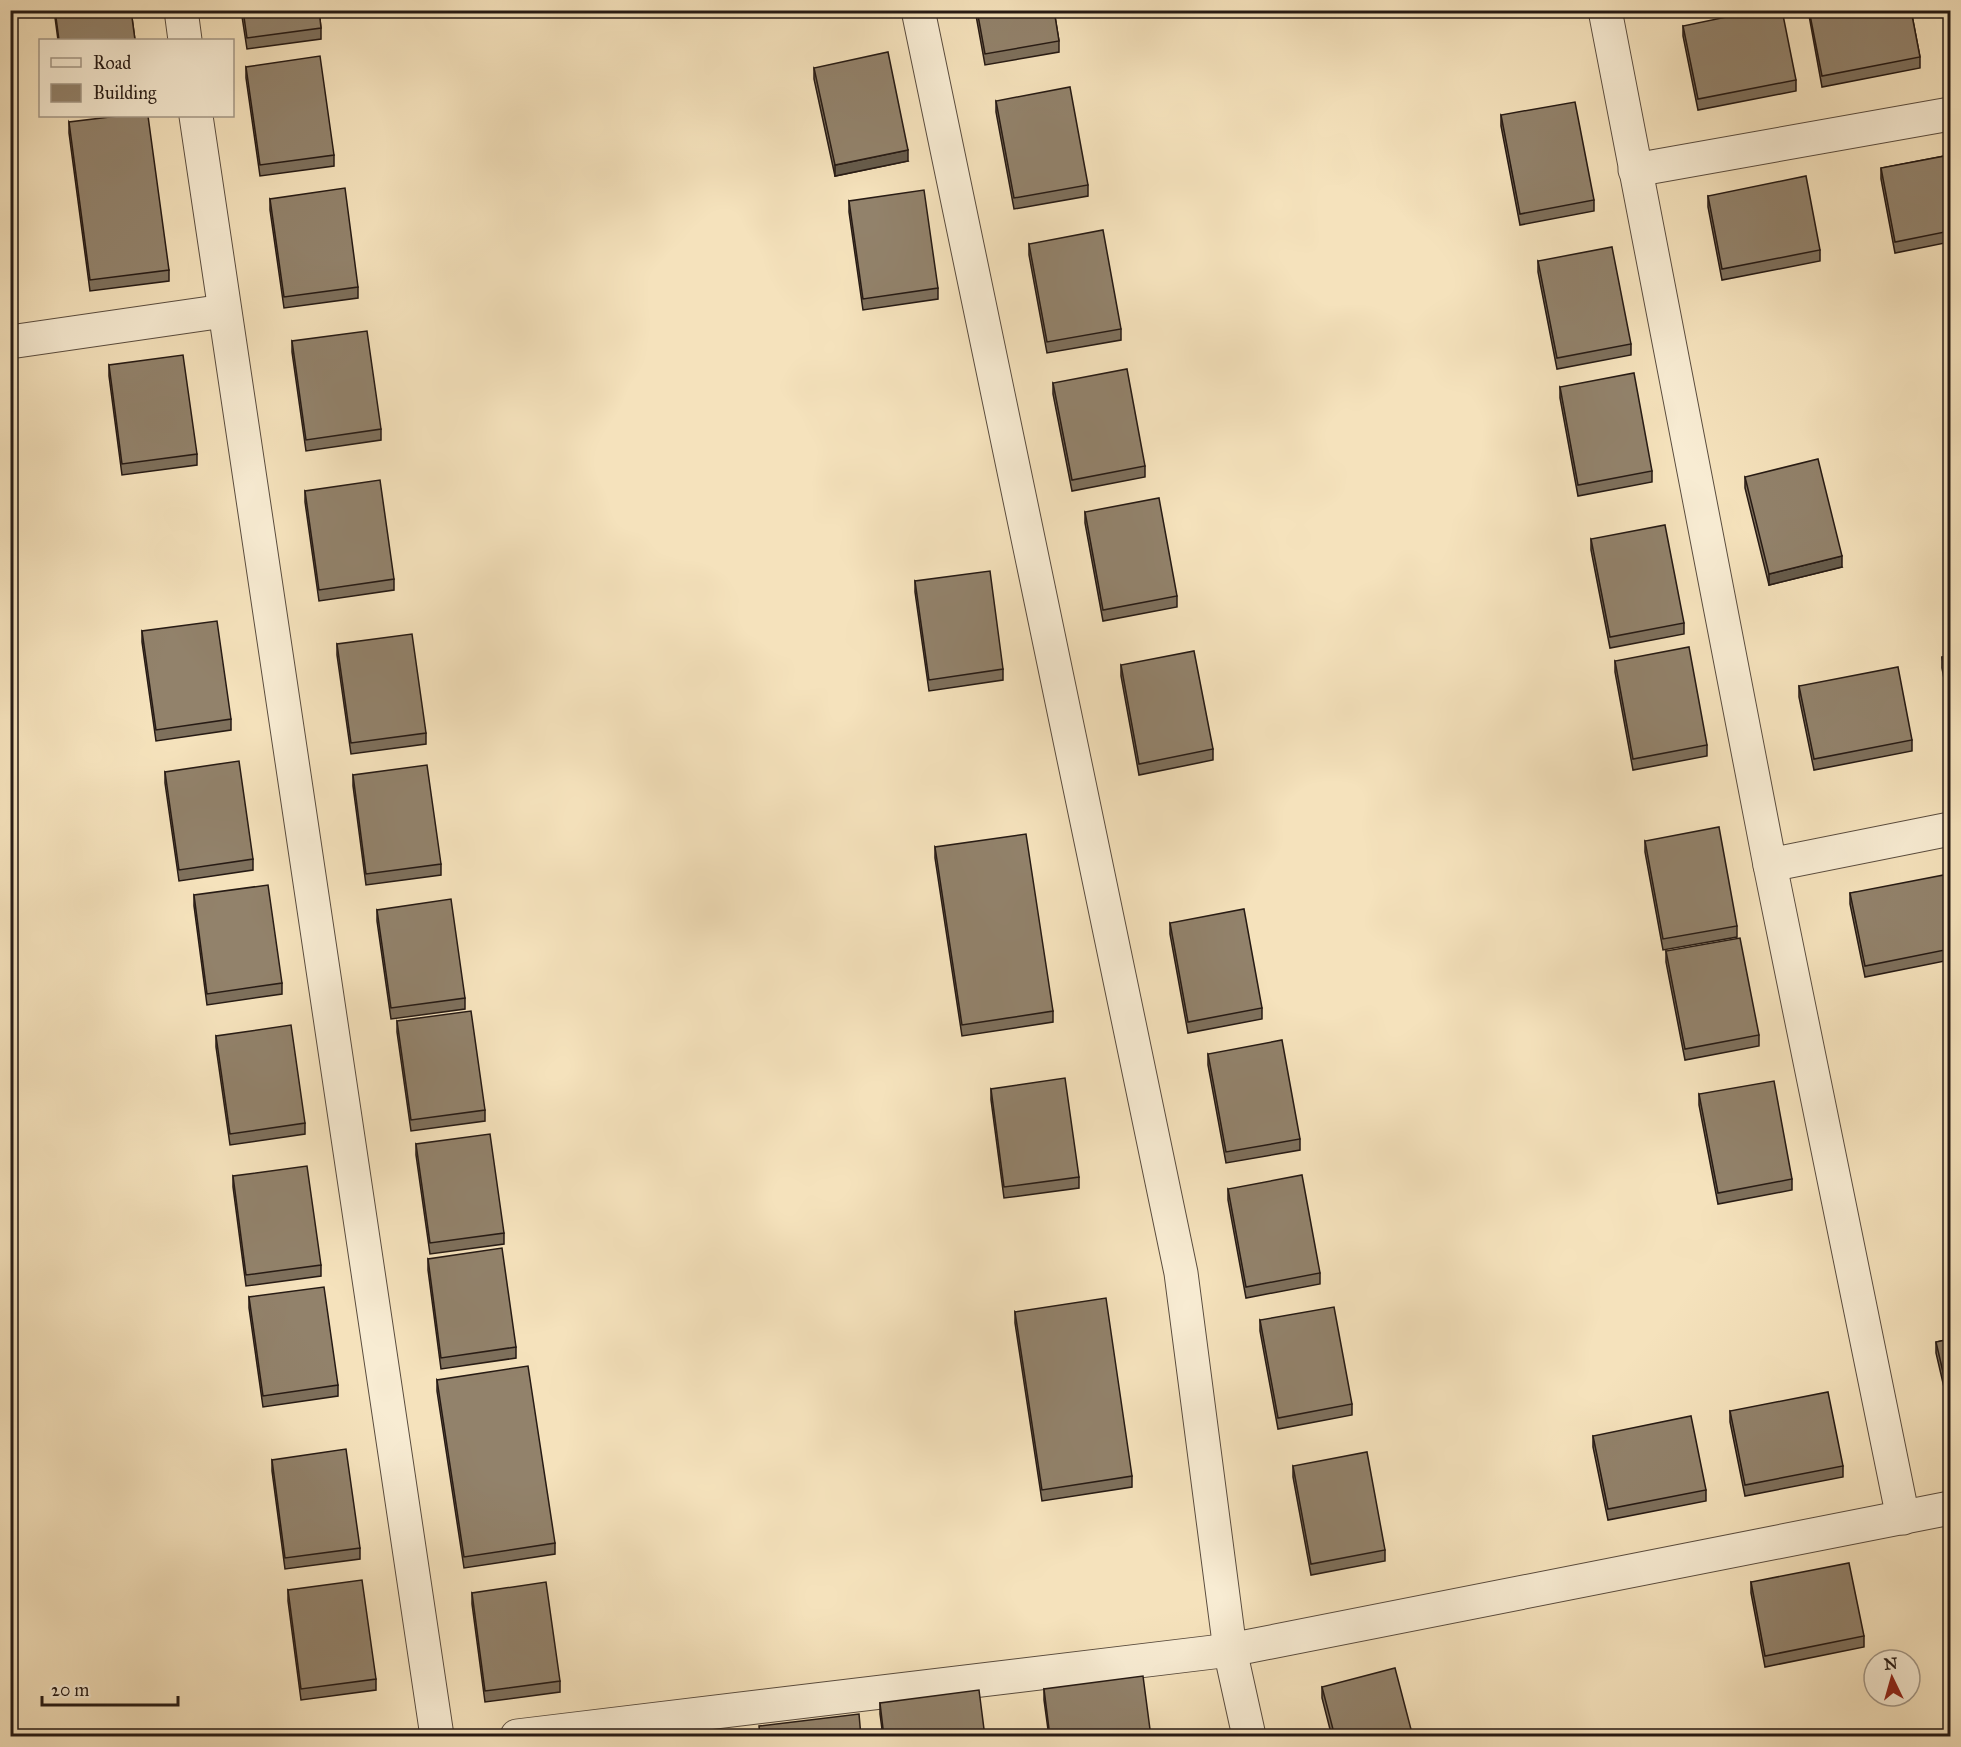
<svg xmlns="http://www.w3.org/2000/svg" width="1961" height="1747" font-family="'IM FELL Great Primer',serif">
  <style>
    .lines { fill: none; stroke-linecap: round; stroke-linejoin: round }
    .street-casing { stroke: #5a4c3e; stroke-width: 35 }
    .street { stroke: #f8ecd3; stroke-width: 33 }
    .wall { fill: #7e705c; stroke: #261a14; stroke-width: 1.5 }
    .shaded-wall { fill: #665b4b; stroke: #261a14; stroke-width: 1.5 }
    .building { fill: #92826b; stroke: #261a14; stroke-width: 1.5 }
  </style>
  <rect width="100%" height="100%" fill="#f5e2bc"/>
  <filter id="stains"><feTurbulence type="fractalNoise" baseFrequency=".00333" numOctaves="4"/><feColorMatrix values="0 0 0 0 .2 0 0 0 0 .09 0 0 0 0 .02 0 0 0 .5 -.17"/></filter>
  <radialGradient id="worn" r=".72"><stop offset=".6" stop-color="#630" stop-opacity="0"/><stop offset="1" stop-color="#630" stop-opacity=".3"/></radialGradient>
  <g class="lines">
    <defs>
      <g id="street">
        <path d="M 181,10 L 185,40"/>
        <path d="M 918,10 L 1181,1273 L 1230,1650 L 1249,1736"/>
        <path d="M 1605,10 L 1770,865 L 1903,1518"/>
        <path d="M 196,116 L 437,1736"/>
        <path d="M 1635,170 L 1950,114"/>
        <path d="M 10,342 L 224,311"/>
        <path d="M 1770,865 L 1950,829"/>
        <path d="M 517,1736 L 1230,1650 L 1950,1508"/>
      </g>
    </defs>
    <use href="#street" class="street-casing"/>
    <use href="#street" class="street"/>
  </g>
  <g class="wall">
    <path d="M 54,10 L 131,10 L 135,40 L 58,40 Z"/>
    <path d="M 241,10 L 319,10 L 321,28 L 321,39 L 247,49 Z"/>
    <path d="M 975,10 L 1054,10 L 1059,41 L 1059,52 L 985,65 Z"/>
    <path d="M 1808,10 L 1911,10 L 1920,57 L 1920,68 L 1822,87 Z"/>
    <path d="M 1683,26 L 1796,80 L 1796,91 L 1698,110 L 1683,36 Z"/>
    <path d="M 246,67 L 334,155 L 334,166 L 260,176 L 246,78 Z"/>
    <path d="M 814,68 L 908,161 L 835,176 L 814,79 Z"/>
    <path d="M 996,101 L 1088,185 L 1088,196 L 1014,209 L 996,112 Z"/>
    <path d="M 1501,115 L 1594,200 L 1594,211 L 1520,225 L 1501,126 Z"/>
    <path d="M 69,122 L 169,270 L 169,281 L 90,291 L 69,133 Z"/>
    <path d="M 1950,155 L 1950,242 L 1895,253 L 1881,179 L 1881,168 Z"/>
    <path d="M 1708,196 L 1820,250 L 1820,261 L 1722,280 L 1708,207 Z"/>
    <path d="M 270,199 L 358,287 L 358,298 L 284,308 L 270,210 Z"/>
    <path d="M 849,201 L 938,288 L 938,299 L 863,310 L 849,212 Z"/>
    <path d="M 1029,244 L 1121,329 L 1121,340 L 1047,353 L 1029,255 Z"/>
    <path d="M 1538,261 L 1631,344 L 1631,355 L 1557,369 L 1538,272 Z"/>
    <path d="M 292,341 L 381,429 L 381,440 L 306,451 L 292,352 Z"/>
    <path d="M 109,365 L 197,454 L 197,465 L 122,475 L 109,376 Z"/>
    <path d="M 1053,383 L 1145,466 L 1145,477 L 1072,491 L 1053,394 Z"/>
    <path d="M 1560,387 L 1652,471 L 1652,482 L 1578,496 L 1560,398 Z"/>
    <path d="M 1745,477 L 1842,567 L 1769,585 L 1745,488 Z"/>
    <path d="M 305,491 L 394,579 L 394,590 L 319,601 L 305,502 Z"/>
    <path d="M 1085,512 L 1177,596 L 1177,607 L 1103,621 L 1085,523 Z"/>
    <path d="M 1591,539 L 1684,623 L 1684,634 L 1610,648 L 1591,550 Z"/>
    <path d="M 915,581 L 1003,669 L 1003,680 L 929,691 L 915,592 Z"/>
    <path d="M 142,631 L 231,719 L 231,730 L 156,741 L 142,642 Z"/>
    <path d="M 337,644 L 426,733 L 426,744 L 351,754 L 337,655 Z"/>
    <path d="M 1950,655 L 1950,711 L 1942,668 L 1942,657 Z"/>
    <path d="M 1615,661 L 1707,745 L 1707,756 L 1633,770 L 1615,672 Z"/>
    <path d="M 1121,665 L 1213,749 L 1213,760 L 1139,775 L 1121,676 Z"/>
    <path d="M 1799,686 L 1912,740 L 1912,751 L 1814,770 L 1799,697 Z"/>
    <path d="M 165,772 L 253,859 L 253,870 L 179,881 L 165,783 Z"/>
    <path d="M 353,775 L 441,864 L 441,875 L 366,885 L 353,786 Z"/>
    <path d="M 1645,841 L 1737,926 L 1737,937 L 1663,950 L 1645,852 Z"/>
    <path d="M 935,847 L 1053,1011 L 1053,1022 L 962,1036 L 935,858 Z"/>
    <path d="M 1950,882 L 1950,960 L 1865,977 L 1850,904 L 1850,893 Z"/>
    <path d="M 194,895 L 282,983 L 282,994 L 207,1005 L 194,906 Z"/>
    <path d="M 377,910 L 465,998 L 465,1009 L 391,1019 L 377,921 Z"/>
    <path d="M 1170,923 L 1262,1008 L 1262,1019 L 1188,1033 L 1170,934 Z"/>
    <path d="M 1666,951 L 1759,1035 L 1759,1046 L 1685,1060 L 1666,962 Z"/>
    <path d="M 397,1021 L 485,1110 L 485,1121 L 411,1131 L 397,1032 Z"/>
    <path d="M 216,1036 L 305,1123 L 305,1134 L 230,1145 L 216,1047 Z"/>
    <path d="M 1208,1054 L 1300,1139 L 1300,1150 L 1226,1163 L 1208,1065 Z"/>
    <path d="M 991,1089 L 1079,1177 L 1079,1188 L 1004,1198 L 991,1100 Z"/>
    <path d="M 1699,1094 L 1792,1179 L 1792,1190 L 1718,1204 L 1699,1105 Z"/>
    <path d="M 416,1144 L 504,1233 L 504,1244 L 430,1254 L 416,1155 Z"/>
    <path d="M 233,1176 L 321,1265 L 321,1276 L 246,1286 L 233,1187 Z"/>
    <path d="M 1228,1189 L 1320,1273 L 1320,1284 L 1246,1298 L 1228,1200 Z"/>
    <path d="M 428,1259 L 516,1347 L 516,1358 L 441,1369 L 428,1270 Z"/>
    <path d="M 249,1297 L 338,1385 L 338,1396 L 263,1407 L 249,1308 Z"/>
    <path d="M 1015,1312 L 1132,1476 L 1132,1487 L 1042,1501 L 1015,1323 Z"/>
    <path d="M 1260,1320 L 1352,1404 L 1352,1415 L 1278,1429 L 1260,1331 Z"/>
    <path d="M 1950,1339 L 1950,1413 L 1936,1353 L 1936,1342 Z"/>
    <path d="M 437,1380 L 555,1543 L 555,1554 L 464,1568 L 437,1391 Z"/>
    <path d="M 1730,1411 L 1843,1466 L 1843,1477 L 1745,1496 L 1730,1422 Z"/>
    <path d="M 1593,1436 L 1706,1490 L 1706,1501 L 1608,1520 L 1593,1447 Z"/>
    <path d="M 272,1460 L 360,1548 L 360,1559 L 285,1569 L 272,1471 Z"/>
    <path d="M 1293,1466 L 1385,1550 L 1385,1561 L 1311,1575 L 1293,1477 Z"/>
    <path d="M 1751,1582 L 1864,1636 L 1864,1647 L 1765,1667 L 1751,1593 Z"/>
    <path d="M 288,1590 L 376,1679 L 376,1690 L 301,1700 L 288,1601 Z"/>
    <path d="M 472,1593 L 560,1681 L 560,1692 L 485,1702 L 472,1604 Z"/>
    <path d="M 1322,1687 L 1413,1737 L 1332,1737 L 1322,1698 Z"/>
    <path d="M 1044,1689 L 1151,1737 L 1049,1737 L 1044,1700 Z"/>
    <path d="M 880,1703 L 985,1737 L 883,1737 L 880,1714 Z"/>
  </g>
  <g class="shaded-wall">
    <path d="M 812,10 L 837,10 L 812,16 Z"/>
    <path d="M 908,150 L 908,161 L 835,176 L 835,165 Z"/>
    <path d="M 1842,556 L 1842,567 L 1769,585 L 1769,574 Z"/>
  </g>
  <g class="building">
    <path d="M 55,10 L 131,10 L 135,40 L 59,40 Z"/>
    <path d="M 243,10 L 319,10 L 321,28 L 247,38 Z"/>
    <path d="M 977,10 L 1054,10 L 1059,41 L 985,54 Z"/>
    <path d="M 1760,10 L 1782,10 L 1796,80 L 1698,99 L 1683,26 Z"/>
    <path d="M 1809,10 L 1911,10 L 1920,57 L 1822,76 Z"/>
    <path d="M 888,52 L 908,150 L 835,165 L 814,68 Z"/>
    <path d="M 320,56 L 334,155 L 260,165 L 246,67 Z"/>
    <path d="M 1070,87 L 1088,185 L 1014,198 L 996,101 Z"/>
    <path d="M 1575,102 L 1594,200 L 1520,214 L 1501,115 Z"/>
    <path d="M 118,116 L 148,116 L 169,270 L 90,280 L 69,122 Z"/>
    <path d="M 1950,155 L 1950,231 L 1895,242 L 1881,168 Z"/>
    <path d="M 1806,176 L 1820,250 L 1722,269 L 1708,196 Z"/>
    <path d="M 345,188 L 358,287 L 284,297 L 270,199 Z"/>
    <path d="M 924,190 L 938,288 L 863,299 L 849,201 Z"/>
    <path d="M 1103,230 L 1121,329 L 1047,342 L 1029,244 Z"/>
    <path d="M 1612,247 L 1631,344 L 1557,358 L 1538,261 Z"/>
    <path d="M 367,331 L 381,429 L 306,440 L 292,341 Z"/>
    <path d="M 183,355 L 197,454 L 122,464 L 109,365 Z"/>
    <path d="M 1127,369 L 1145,466 L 1072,480 L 1053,383 Z"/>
    <path d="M 1634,373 L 1652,471 L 1578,485 L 1560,387 Z"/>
    <path d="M 1818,459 L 1842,556 L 1769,574 L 1745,477 Z"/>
    <path d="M 380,480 L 394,579 L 319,590 L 305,491 Z"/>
    <path d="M 1159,498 L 1177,596 L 1103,610 L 1085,512 Z"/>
    <path d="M 1665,525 L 1684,623 L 1610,637 L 1591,539 Z"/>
    <path d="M 990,571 L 1003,669 L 929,680 L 915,581 Z"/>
    <path d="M 217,621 L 231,719 L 156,730 L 142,631 Z"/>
    <path d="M 412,634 L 426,733 L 351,743 L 337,644 Z"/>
    <path d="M 1689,647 L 1707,745 L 1633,759 L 1615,661 Z"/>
    <path d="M 1194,651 L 1213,749 L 1139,764 L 1121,665 Z"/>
    <path d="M 1950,655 L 1950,700 L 1942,657 Z"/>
    <path d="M 1898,667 L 1912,740 L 1814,759 L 1799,686 Z"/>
    <path d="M 239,761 L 253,859 L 179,870 L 165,772 Z"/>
    <path d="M 427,765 L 441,864 L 366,874 L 353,775 Z"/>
    <path d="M 1719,827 L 1737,926 L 1663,939 L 1645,841 Z"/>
    <path d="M 1026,834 L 1053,1011 L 962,1025 L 935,847 Z"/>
    <path d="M 1949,874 L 1950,882 L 1950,949 L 1865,966 L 1850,893 Z"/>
    <path d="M 268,885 L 282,983 L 207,994 L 194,895 Z"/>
    <path d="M 451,899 L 465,998 L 391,1008 L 377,910 Z"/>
    <path d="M 1244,909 L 1262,1008 L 1188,1022 L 1170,923 Z"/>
    <path d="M 1740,938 L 1759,1035 L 1685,1049 L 1666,951 Z"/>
    <path d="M 471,1011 L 485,1110 L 411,1120 L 397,1021 Z"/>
    <path d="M 291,1025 L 305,1123 L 230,1134 L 216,1036 Z"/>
    <path d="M 1282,1040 L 1300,1139 L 1226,1152 L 1208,1054 Z"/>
    <path d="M 1065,1078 L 1079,1177 L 1004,1187 L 991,1089 Z"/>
    <path d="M 1774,1081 L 1792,1179 L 1718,1193 L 1699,1094 Z"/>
    <path d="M 490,1134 L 504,1233 L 430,1243 L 416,1144 Z"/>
    <path d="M 307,1166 L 321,1265 L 246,1275 L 233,1176 Z"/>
    <path d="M 1302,1175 L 1320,1273 L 1246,1287 L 1228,1189 Z"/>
    <path d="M 502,1248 L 516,1347 L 441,1358 L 428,1259 Z"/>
    <path d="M 324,1287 L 338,1385 L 263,1396 L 249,1297 Z"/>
    <path d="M 1106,1298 L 1132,1476 L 1042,1490 L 1015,1312 Z"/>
    <path d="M 1334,1307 L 1352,1404 L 1278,1418 L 1260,1320 Z"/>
    <path d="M 1950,1339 L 1950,1402 L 1936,1342 Z"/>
    <path d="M 528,1366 L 555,1543 L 464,1557 L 437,1380 Z"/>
    <path d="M 1828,1392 L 1843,1466 L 1745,1485 L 1730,1411 Z"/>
    <path d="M 1691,1416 L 1706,1490 L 1608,1509 L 1593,1436 Z"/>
    <path d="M 346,1449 L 360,1548 L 285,1558 L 272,1460 Z"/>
    <path d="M 1367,1452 L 1385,1550 L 1311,1564 L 1293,1466 Z"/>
    <path d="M 1849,1563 L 1864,1636 L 1765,1656 L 1751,1582 Z"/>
    <path d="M 362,1580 L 376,1679 L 301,1689 L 288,1590 Z"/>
    <path d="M 546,1582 L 560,1681 L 485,1691 L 472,1593 Z"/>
    <path d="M 1395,1668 L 1413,1737 L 1335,1737 L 1322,1687 Z"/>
    <path d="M 1143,1676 L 1151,1737 L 1050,1737 L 1044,1689 Z"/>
    <path d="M 979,1690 L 985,1737 L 884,1737 L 880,1703 Z"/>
    <path d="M 859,1714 L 861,1737 L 760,1737 L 759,1726 Z"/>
    <path d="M 719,1733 L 720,1737 L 690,1737 Z"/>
  </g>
  <rect width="1961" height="1747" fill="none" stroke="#f5e2bc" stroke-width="36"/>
  <rect x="12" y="12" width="1937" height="1723" fill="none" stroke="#261a14" stroke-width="3"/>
  <rect x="18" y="18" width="1925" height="1711" fill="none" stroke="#261a14" stroke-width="1.5"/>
  <rect x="39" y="39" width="195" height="78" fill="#f8ecd3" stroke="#a49887" stroke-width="1.5"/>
  <rect x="51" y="58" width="30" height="9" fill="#f8ecd3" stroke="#a49887" stroke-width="1.5"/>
  <text x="93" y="69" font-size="18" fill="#261a14">Road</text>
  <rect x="51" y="84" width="30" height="18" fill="#92826b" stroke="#a49887" stroke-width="1.5"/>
  <text x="93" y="99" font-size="18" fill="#261a14">Building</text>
  <g transform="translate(1892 1678) rotate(355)"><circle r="28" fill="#f8ecd3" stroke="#a49887" stroke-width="1.5"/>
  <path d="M0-4.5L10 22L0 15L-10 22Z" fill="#8f2418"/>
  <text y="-9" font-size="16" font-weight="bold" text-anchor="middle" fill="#261a14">N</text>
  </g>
  <path d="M42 1696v9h136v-9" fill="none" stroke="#261a14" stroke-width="3"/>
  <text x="51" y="1696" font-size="18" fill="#261a14" stroke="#f8ecd3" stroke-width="4.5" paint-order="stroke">20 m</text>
  <rect width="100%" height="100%" filter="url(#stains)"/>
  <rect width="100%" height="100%" fill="url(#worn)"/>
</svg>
